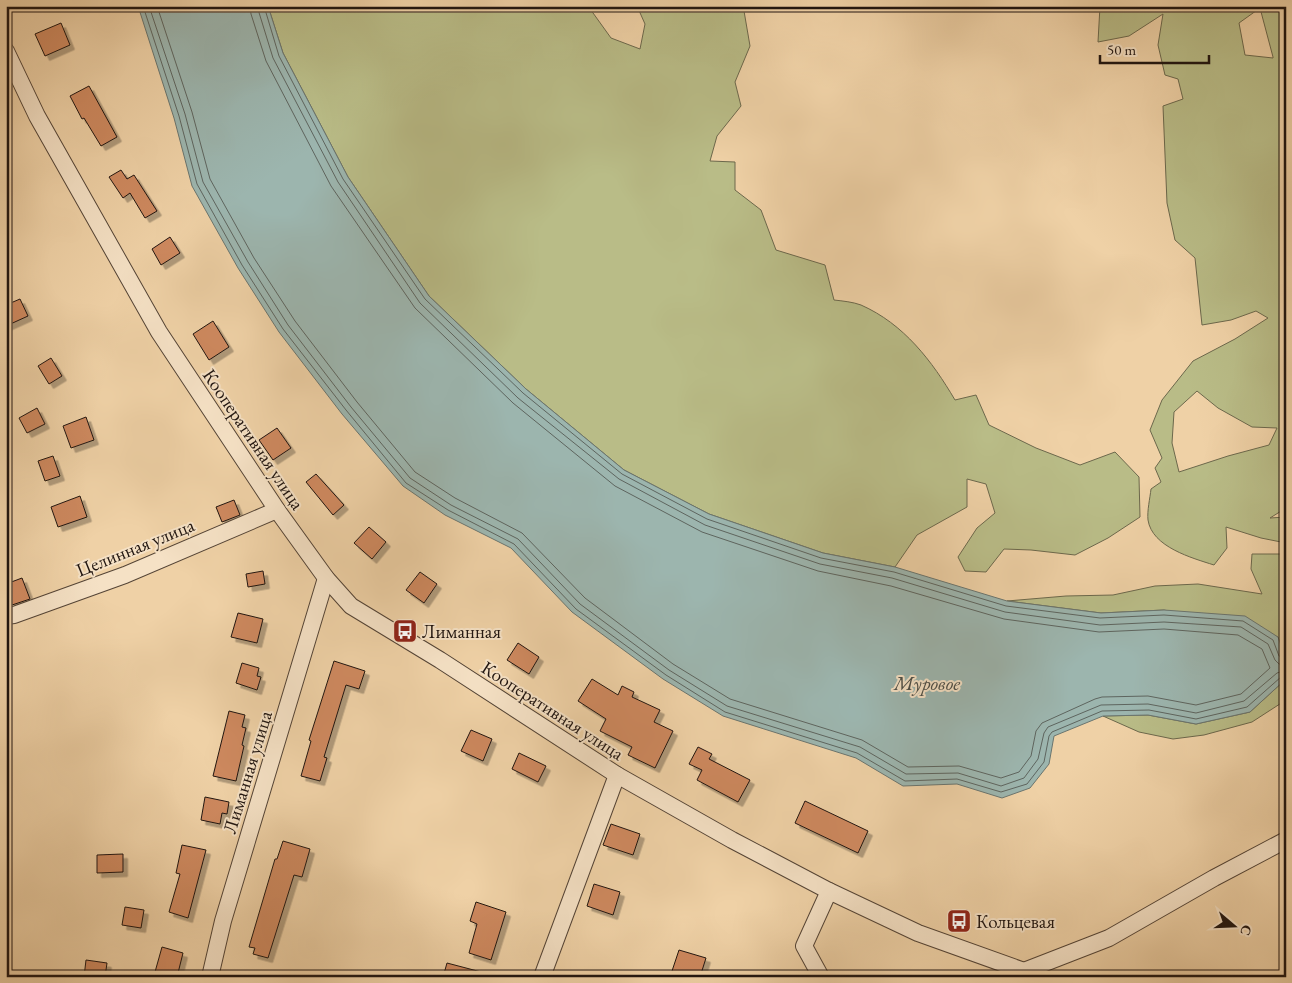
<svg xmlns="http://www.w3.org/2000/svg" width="1292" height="983" font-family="'EB Garamond',serif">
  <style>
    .green { fill: #b9bc87; stroke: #6c684c; fill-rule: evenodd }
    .water { fill: #9cb5ae; stroke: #6a756f }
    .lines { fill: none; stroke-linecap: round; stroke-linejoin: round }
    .shore { stroke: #5e655f; stroke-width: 1 }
    .building { fill: #ce895f; stroke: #201510; filter: url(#shadow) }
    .street-casing { stroke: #544436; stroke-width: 18 }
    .street { stroke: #f5e1c5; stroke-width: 16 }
    .labels { text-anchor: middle; stroke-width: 4; stroke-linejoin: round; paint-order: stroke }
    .street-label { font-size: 19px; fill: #201510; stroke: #f5e1c5 }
    .poi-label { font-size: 19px; fill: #201510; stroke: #f5e1c5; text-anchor: start }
    .water-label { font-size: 20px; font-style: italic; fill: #4b4d47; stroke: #f5e1c5 }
  </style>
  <defs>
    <filter id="shadow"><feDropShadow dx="4.5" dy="4.5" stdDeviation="0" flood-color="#0004"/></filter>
  </defs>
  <rect width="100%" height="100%" fill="#efd1a6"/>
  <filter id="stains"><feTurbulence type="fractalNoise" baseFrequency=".004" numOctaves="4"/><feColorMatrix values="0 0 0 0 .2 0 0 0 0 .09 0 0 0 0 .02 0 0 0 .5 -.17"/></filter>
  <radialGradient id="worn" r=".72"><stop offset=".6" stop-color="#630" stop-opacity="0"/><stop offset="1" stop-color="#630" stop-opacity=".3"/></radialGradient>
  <g class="green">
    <path d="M 268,6 L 588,6 L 611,38 L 640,49 L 645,24 L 637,6 L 746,6 L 744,11 L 750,46 L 735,82 L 741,106 L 717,136 L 710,161 L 735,162 L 735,190 L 761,210 L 776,250 L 825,265 L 834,300 C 843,301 853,302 861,305 C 904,324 932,361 955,400 L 976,395 L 989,425 L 1036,448 L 1080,465 L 1115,452 L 1139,477 L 1140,517 L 1108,538 L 1075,555 L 1031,550 L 1004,549 L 986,572 L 965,571 L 958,557 L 977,528 L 995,513 L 986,484 L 967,479 L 967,507 L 917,535 L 895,567 L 823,553 L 709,514 L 624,470 L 526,389 L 429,296 L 348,177 L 283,53 Z"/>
    <path d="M 1100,6 L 1286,6 L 1286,508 L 1270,518 L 1286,517 L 1286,543 L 1261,538 L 1226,527 L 1227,548 L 1214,565 C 1192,558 1152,547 1148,520 C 1147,511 1150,498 1151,489 L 1161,482 L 1155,468 L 1162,458 L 1150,430 L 1162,400 L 1193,361 L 1235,339 L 1268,318 L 1256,311 L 1231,320 L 1202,325 L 1195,258 L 1175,240 L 1167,203 L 1163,106 L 1183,99 L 1178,79 L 1165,75 L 1158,45 L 1163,14 L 1129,36 L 1098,42 ZM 1260,8 L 1273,57 L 1273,58 L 1245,55 L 1239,23 ZM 1197,391 L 1218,408 L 1252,427 L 1277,428 L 1269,445 L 1228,456 L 1179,472 L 1172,443 L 1174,412 Z"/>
    <path d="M 1252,554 L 1286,554 L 1286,660 L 1278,637 L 1164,610 L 1101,613 L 1007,601 L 1066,596 L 1113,595 L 1155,586 L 1198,584 L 1262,594 L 1251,569 Z"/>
    <path d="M 1286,679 L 1286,700 L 1252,722 L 1204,735 L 1173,739 L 1139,732 L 1103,716 L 1148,715 L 1196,724 L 1250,712 Z"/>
  </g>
  <path class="water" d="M 138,6 L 268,6 L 283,53 L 348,177 L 429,296 L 526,389 L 624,470 L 709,514 L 823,553 L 895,567 L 1007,601 L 1101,613 L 1164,610 L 1245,616 L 1278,637 L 1286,660 L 1286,679 L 1250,712 L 1196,724 L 1148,715 L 1103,716 L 1054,736 L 1049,764 L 1030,788 L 1002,798 L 957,784 L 903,786 L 856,758 L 723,716 L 663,679 L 572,612 L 511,548 L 445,515 L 403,486 L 342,414 L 279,332 L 238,268 L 192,186 L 174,118 Z"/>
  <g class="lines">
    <g class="shore">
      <path d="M 143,6 L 179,116 L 197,184 L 242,265 L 283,329 L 346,410 L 406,483 L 448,510 L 514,544 L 576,609 L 666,675 L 725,712 L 857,753 L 905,781 L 957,779 L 1001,792 L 1027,784 L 1044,762 L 1049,736 L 1052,732 L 1102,711 L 1149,710 L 1196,719 L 1247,707 L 1281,677 L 1286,676"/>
      <path d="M 149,6 L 185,114 L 203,182 L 248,262 L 288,325 L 351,407 L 410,478 L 451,505 L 518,539 L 580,604 L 669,670 L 727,706 L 860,747 L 906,774 L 958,773 L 1001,786 L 1024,778 L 1038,759 L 1044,733 L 1048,727 L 1101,705 L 1148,704 L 1196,713 L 1244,701 L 1277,673 L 1286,670"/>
      <path d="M 157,6 L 192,112 L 210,179 L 254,258 L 295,321 L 357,402 L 415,472 L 455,498 L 522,533 L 585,598 L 673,664 L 730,699 L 862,740 L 908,767 L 959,766 L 1001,778 L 1019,772 L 1031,756 L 1036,731 L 1042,723 L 1095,699 L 1102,697 L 1148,696 L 1196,705 L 1241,694 L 1270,668 L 1262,649 L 1238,635 L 1164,629 L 1099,632 L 1004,619 L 891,586 L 818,571 L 702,532 L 615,486 L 513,403 L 415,308 L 331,186 L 266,61 L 251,14 L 250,6"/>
      <path d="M 257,6 L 273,58 L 338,182 L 420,303 L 518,398 L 619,479 L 705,525 L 820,564 L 892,578 L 1005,612 L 1100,625 L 1164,622 L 1241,627 L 1268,644 L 1275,660 L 1279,664 L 1286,665"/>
      <path d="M 264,6 L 279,56 L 343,179 L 425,299 L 523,393 L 622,474 L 707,519 L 821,558 L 894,572 L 1006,606 L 1100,618 L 1164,615 L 1243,621 L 1273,640 L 1279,656 L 1286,658"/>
    </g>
  </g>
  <g class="building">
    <path d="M 61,23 L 70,45 L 45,56 L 35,34 Z"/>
    <path d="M 89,86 L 117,137 L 101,146 L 84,118 L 82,119 L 70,96 Z"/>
    <path d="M 121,170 L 127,179 L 134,175 L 157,211 L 145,218 L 130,193 L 123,198 L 109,177 Z"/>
    <path d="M 170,237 L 180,253 L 161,265 L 152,249 Z"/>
    <path d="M 20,299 L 28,316 L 6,326 L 6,305 Z"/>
    <path d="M 213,321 L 229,347 L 209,360 L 193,334 Z"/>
    <path d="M 51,358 L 62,376 L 49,384 L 38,366 Z"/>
    <path d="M 37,408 L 45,424 L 27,433 L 19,418 Z"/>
    <path d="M 86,417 L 94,440 L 71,448 L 63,426 Z"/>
    <path d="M 277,428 L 291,448 L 273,460 L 259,440 Z"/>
    <path d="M 53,456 L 60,476 L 45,481 L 38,461 Z"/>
    <path d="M 316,474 L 344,505 L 333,515 L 306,482 Z"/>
    <path d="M 80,496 L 87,517 L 58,527 L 51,507 Z"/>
    <path d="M 234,500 L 240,515 L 222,522 L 216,507 Z"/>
    <path d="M 369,527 L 386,542 L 372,559 L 354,543 Z"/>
    <path d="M 263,571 L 265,584 L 248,587 L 246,574 Z"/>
    <path d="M 420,572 L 437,584 L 424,603 L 406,590 Z"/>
    <path d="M 22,578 L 30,599 L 12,605 L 6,591 L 6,584 Z"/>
    <path d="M 238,613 L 263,619 L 257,643 L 231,637 Z"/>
    <path d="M 518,643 L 539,657 L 529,674 L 507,660 Z"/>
    <path d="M 334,661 L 365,671 L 359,689 L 346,685 L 324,757 L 327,758 L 320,781 L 301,776 L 311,741 L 309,740 Z"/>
    <path d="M 242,663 L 259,668 L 257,676 L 261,677 L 257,690 L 236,683 Z"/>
    <path d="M 592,679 L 618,695 L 622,686 L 634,692 L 632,697 L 660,710 L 654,722 L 673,731 L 655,768 L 628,755 L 632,747 L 600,731 L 606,719 L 578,701 Z"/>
    <path d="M 229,711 L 245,715 L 242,727 L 246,728 L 242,745 L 244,746 L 236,781 L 213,776 Z"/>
    <path d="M 471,730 L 492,739 L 483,761 L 461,751 Z"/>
    <path d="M 698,747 L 712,754 L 709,759 L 750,780 L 738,802 L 697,780 L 702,770 L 689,764 Z"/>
    <path d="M 519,753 L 546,766 L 538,782 L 512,769 Z"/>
    <path d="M 205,797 L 229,802 L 227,814 L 222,813 L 220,824 L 201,820 Z"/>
    <path d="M 805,801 L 868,831 L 858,853 L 795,823 Z"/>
    <path d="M 611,824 L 640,834 L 633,855 L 603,845 Z"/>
    <path d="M 283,841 L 310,849 L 302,877 L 294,875 L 268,958 L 253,954 L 255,948 L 249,947 L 275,859 L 277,859 Z"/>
    <path d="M 182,845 L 206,850 L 188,918 L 169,912 L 180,874 L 176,873 Z"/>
    <path d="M 123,854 L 123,872 L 97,873 L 97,855 Z"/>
    <path d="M 594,884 L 620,892 L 613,915 L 587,906 Z"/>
    <path d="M 476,902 L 506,912 L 491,960 L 469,953 L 477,924 L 470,921 Z"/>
    <path d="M 125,907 L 144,910 L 141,928 L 122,925 Z"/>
    <path d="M 162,947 L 183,953 L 177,977 L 155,972 Z"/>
    <path d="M 679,950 L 706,958 L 700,977 L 670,977 Z"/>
    <path d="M 86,960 L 107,963 L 105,977 L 84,977 Z"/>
    <path d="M 447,963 L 485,973 L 485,977 L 443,977 Z"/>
  </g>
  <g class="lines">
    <defs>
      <g id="street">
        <path d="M 6,51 L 37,116 L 159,332 L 277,510 L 326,578 L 351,606 L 440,660 L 617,775 L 732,840 L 829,891 L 918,933 L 1024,971 L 1033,977"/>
        <path d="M 6,616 L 14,615 L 125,575 L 277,510"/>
        <path d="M 1024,971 L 1109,938 L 1214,878 L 1286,840"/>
        <path d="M 210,977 L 223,921 L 326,578"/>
        <path d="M 542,977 L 617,775"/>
        <path d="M 821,977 L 804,946 L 829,891"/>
      </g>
    </defs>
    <use href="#street" class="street-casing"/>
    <use href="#street" class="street"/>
  </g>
  <defs>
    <symbol id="bus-square" viewBox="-11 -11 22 22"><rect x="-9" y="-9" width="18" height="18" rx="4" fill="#8f2418" stroke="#f5e1c5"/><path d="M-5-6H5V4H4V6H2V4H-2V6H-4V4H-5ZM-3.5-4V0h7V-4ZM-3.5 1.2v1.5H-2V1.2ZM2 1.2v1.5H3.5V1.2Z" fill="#fff"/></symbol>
  </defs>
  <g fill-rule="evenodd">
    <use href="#bus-square" x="391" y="617" width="28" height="28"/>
    <use href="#bus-square" x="945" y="907" width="28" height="28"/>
  </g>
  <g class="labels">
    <g class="street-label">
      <text transform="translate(254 439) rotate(56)" y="7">Кооперативная улица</text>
      <text transform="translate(135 547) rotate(-22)" y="7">Целинная улица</text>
      <text transform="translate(553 710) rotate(33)" y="7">Кооперативная улица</text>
      <text transform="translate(247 772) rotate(-73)" y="7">Лиманная улица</text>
    </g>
    <g class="poi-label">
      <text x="422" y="638">Лиманная</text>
      <text x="976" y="928">Кольцевая</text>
    </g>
    <g class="water-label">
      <text x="927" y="690">Муровое</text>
    </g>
  </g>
  <rect width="1292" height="983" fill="none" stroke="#efd1a6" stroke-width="25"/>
  <rect x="8" y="8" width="1277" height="968" fill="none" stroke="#201510" stroke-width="2.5"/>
  <rect x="12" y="12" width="1267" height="958" fill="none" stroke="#201510"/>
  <g transform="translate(1234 926) rotate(109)" stroke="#f5e1c5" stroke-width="4" paint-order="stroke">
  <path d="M0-4L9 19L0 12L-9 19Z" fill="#201510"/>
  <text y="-8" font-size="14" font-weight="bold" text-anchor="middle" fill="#201510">С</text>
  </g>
  <path d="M1100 55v8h109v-8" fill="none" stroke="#201510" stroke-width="2.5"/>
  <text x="1107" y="55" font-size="15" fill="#201510" stroke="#f5e1c5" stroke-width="4" paint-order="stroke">50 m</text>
  <rect width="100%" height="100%" filter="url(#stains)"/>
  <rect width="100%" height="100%" fill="url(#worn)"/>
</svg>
